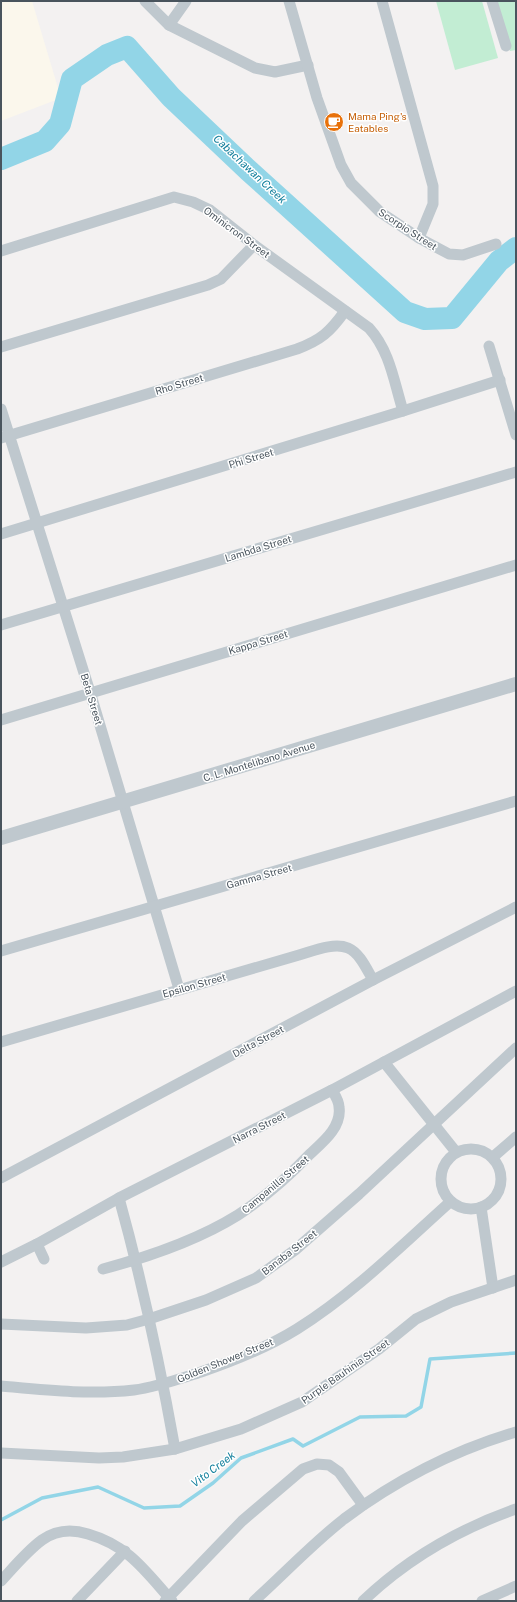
<svg xmlns="http://www.w3.org/2000/svg" width="517" height="1602" font-family="'Public Sans',sans-serif">
  <style>
    .commercial { fill: #fbf7ec }
    .green { fill: #c2edd3 }
    .lines { fill: none; stroke-linecap: round; stroke-linejoin: round }
    .stream { stroke: #92d5e7; stroke-width: 3.5 }
    .river { stroke: #92d5e7; stroke-width: 22 }
    .minor { stroke: #bfc8ce; stroke-width: 11 }
    .tertiary { stroke: #bfc8ce; stroke-width: 14 }
    .labels { text-anchor: middle; stroke-width: 3; stroke-linejoin: round; paint-order: stroke }
    .food-label { font-size: 10px; fill: #c56008; stroke: #fff; text-anchor: start }
    .street-label { font-size: 10px; fill: #49545d; stroke: #fff }
    .water-label { font-size: 11px; font-style: italic; fill: #15809d; stroke: #fff }
  </style>
  <rect width="100%" height="100%" fill="#f3f1f1"/>
  <path class="commercial" d="M 1,1 L 32,1 L 61,98 L 1,121 Z"/>
  <g class="green">
    <path d="M 436,1 L 482,1 L 498,58 L 455,70 Z"/>
    <path d="M 496,1 L 516,1 L 516,50 L 510,51 Z"/>
  </g>
  <g class="lines">
    <path class="stream" d="M 1,1520 L 42,1498 L 98,1487 L 144,1508 L 180,1506 L 213,1483 L 241,1458 L 293,1439 L 303,1446 L 360,1417 L 406,1416 L 421,1407 L 430,1359 L 516,1353"/>
    <path class="river" d="M 1,159 L 45,141 L 60,124 L 72,79 L 107,55 L 127,47 L 171,97 L 248,170 L 405,312 L 425,319 L 452,318 L 499,261 L 516,248"/>
    <g class="minor">
      <path d="M 145,1 L 169,25 L 255,68 L 275,72 L 308,65"/>
      <path d="M 289,1 L 317,98 L 341,165 L 351,183 L 380,212 L 419,238 L 449,254 L 463,255 L 496,244"/>
      <path d="M 382,1 L 433,186 L 433,204 L 419,238"/>
      <path d="M 492,1 L 506,46"/>
      <path d="M 169,25 L 186,1"/>
      <path d="M 1,251 L 174,197 L 193,202 L 210,210 L 254,245 L 369,328 C 390,351 394,382 403,411"/>
      <path d="M 489,346 L 516,435"/>
      <path d="M 1,347 L 208,285 L 221,279 L 254,245"/>
      <path d="M 1,409 L 90,692 L 179,989"/>
      <path d="M 1,438 L 297,349 C 321,340 330,332 345,311"/>
      <path d="M 1,534 L 403,411 L 500,380"/>
      <path d="M 1,625 L 516,472"/>
      <path d="M 1,720 L 516,565"/>
      <path d="M 1,951 L 516,801"/>
      <path d="M 1,1042 L 299,955 C 313,951 334,942 348,948 C 360,953 367,970 373,980"/>
      <path d="M 384,1062 L 456,1152"/>
      <circle cx="471" cy="1179" r="30"/>
      <path d="M 493,1157 L 516,1137"/>
      <path d="M 1,1178 L 373,980 L 516,907"/>
      <path d="M 119,1198 C 142,1281 160,1365 175,1449"/>
      <path d="M 481,1207 L 493,1288"/>
      <path d="M 37,1244 L 44,1259"/>
      <path d="M 1,1262 L 37,1244 L 119,1198 L 332,1090 L 516,991"/>
      <path d="M 103,1269 C 148,1257 198,1240 238,1215 C 264,1198 289,1176 310,1154 C 323,1142 342,1127 339,1107 C 339,1101 335,1095 332,1090"/>
      <path d="M 1,1324 L 86,1328 L 127,1325 L 149,1319 L 206,1300 L 256,1278 L 295,1250 L 359,1194 L 516,1048"/>
      <path d="M 1,1386 C 45,1390 89,1395 134,1390 C 157,1387 179,1379 201,1372 C 233,1361 268,1347 297,1329 C 353,1294 401,1246 450,1202"/>
      <path d="M 1,1453 L 99,1458 L 123,1457 L 175,1449 L 241,1429 L 302,1402 L 379,1349 L 416,1319 L 451,1302 L 516,1280"/>
      <path d="M 1,1581 C 13,1568 27,1551 42,1540 C 56,1530 72,1529 88,1534 C 129,1546 145,1571 172,1601"/>
      <path d="M 77,1601 L 125,1551"/>
      <path d="M 165,1601 L 242,1521 L 303,1469 L 317,1464 L 329,1465 L 339,1472 L 363,1505"/>
      <path d="M 254,1601 C 284,1574 312,1544 344,1519 C 395,1481 455,1450 516,1432"/>
      <path d="M 363,1601 C 407,1559 459,1529 516,1509"/>
      <path d="M 482,1601 L 516,1586"/>
    </g>
    <path class="tertiary" d="M 1,838 L 516,684"/>
  </g>
  <defs>
    <symbol id="cafe-disc" viewBox="-11 -11 22 22"><circle r="9.5" fill="#e8710a" stroke="#fff"/><path d="M-5.5-4.5H6V0H3Q3 3.5 0 3.5H-2.5Q-5.5 3.5-5.5 0ZM3-3.2v2h1.7v-2ZM-6 4.5H4V6H-6Z" fill="#fff"/></symbol>
  </defs>
  <g fill-rule="evenodd">
    <use href="#cafe-disc" x="323" y="111" width="22" height="22"/>
  </g>
  <g class="labels">
    <g class="food-label">
      <text x="348" y="120">Mama Ping's<tspan x="348" dy="12">Eatables</tspan></text>
    </g>
    <g class="street-label">
      <text transform="translate(408 229) rotate(33)" y="4">Scorpio Street</text>
      <text transform="translate(237 232) rotate(36)" y="4">Ominicron Street</text>
      <text transform="translate(179 384) rotate(-17)" y="4">Rho Street</text>
      <text transform="translate(251 458) rotate(-17)" y="4">Phi Street</text>
      <text transform="translate(258 548) rotate(-17)" y="4">Lambda Street</text>
      <text transform="translate(258 642) rotate(-17)" y="4">Kappa Street</text>
      <text transform="translate(92 699) rotate(73)" y="4">Beta Street</text>
      <text transform="translate(259 761) rotate(-17)" y="4">C. L. Montelibano Avenue</text>
      <text transform="translate(259 876) rotate(-16)" y="4">Gamma Street</text>
      <text transform="translate(194 985) rotate(-16)" y="4">Epsilon Street</text>
      <text transform="translate(258 1041) rotate(-28)" y="4">Delta Street</text>
      <text transform="translate(259 1127) rotate(-27)" y="4">Narra Street</text>
      <text transform="translate(275 1184) rotate(-40)" y="4">Campanilla Street</text>
      <text transform="translate(289 1252) rotate(-38)" y="4">Banaba Street</text>
      <text transform="translate(225 1360) rotate(-22)" y="4">Golden Shower Street</text>
      <text transform="translate(345 1371) rotate(-35)" y="4">Purple Bauhinia Street</text>
    </g>
    <g class="water-label">
      <text transform="translate(250 169) rotate(43)" y="4">Cabachawan Creek</text>
      <text transform="translate(213 1469) rotate(-37)" y="4">Vito Creek</text>
    </g>
  </g>
  <rect width="517" height="1602" fill="none" stroke="#49545d" stroke-width="4"/>
</svg>
